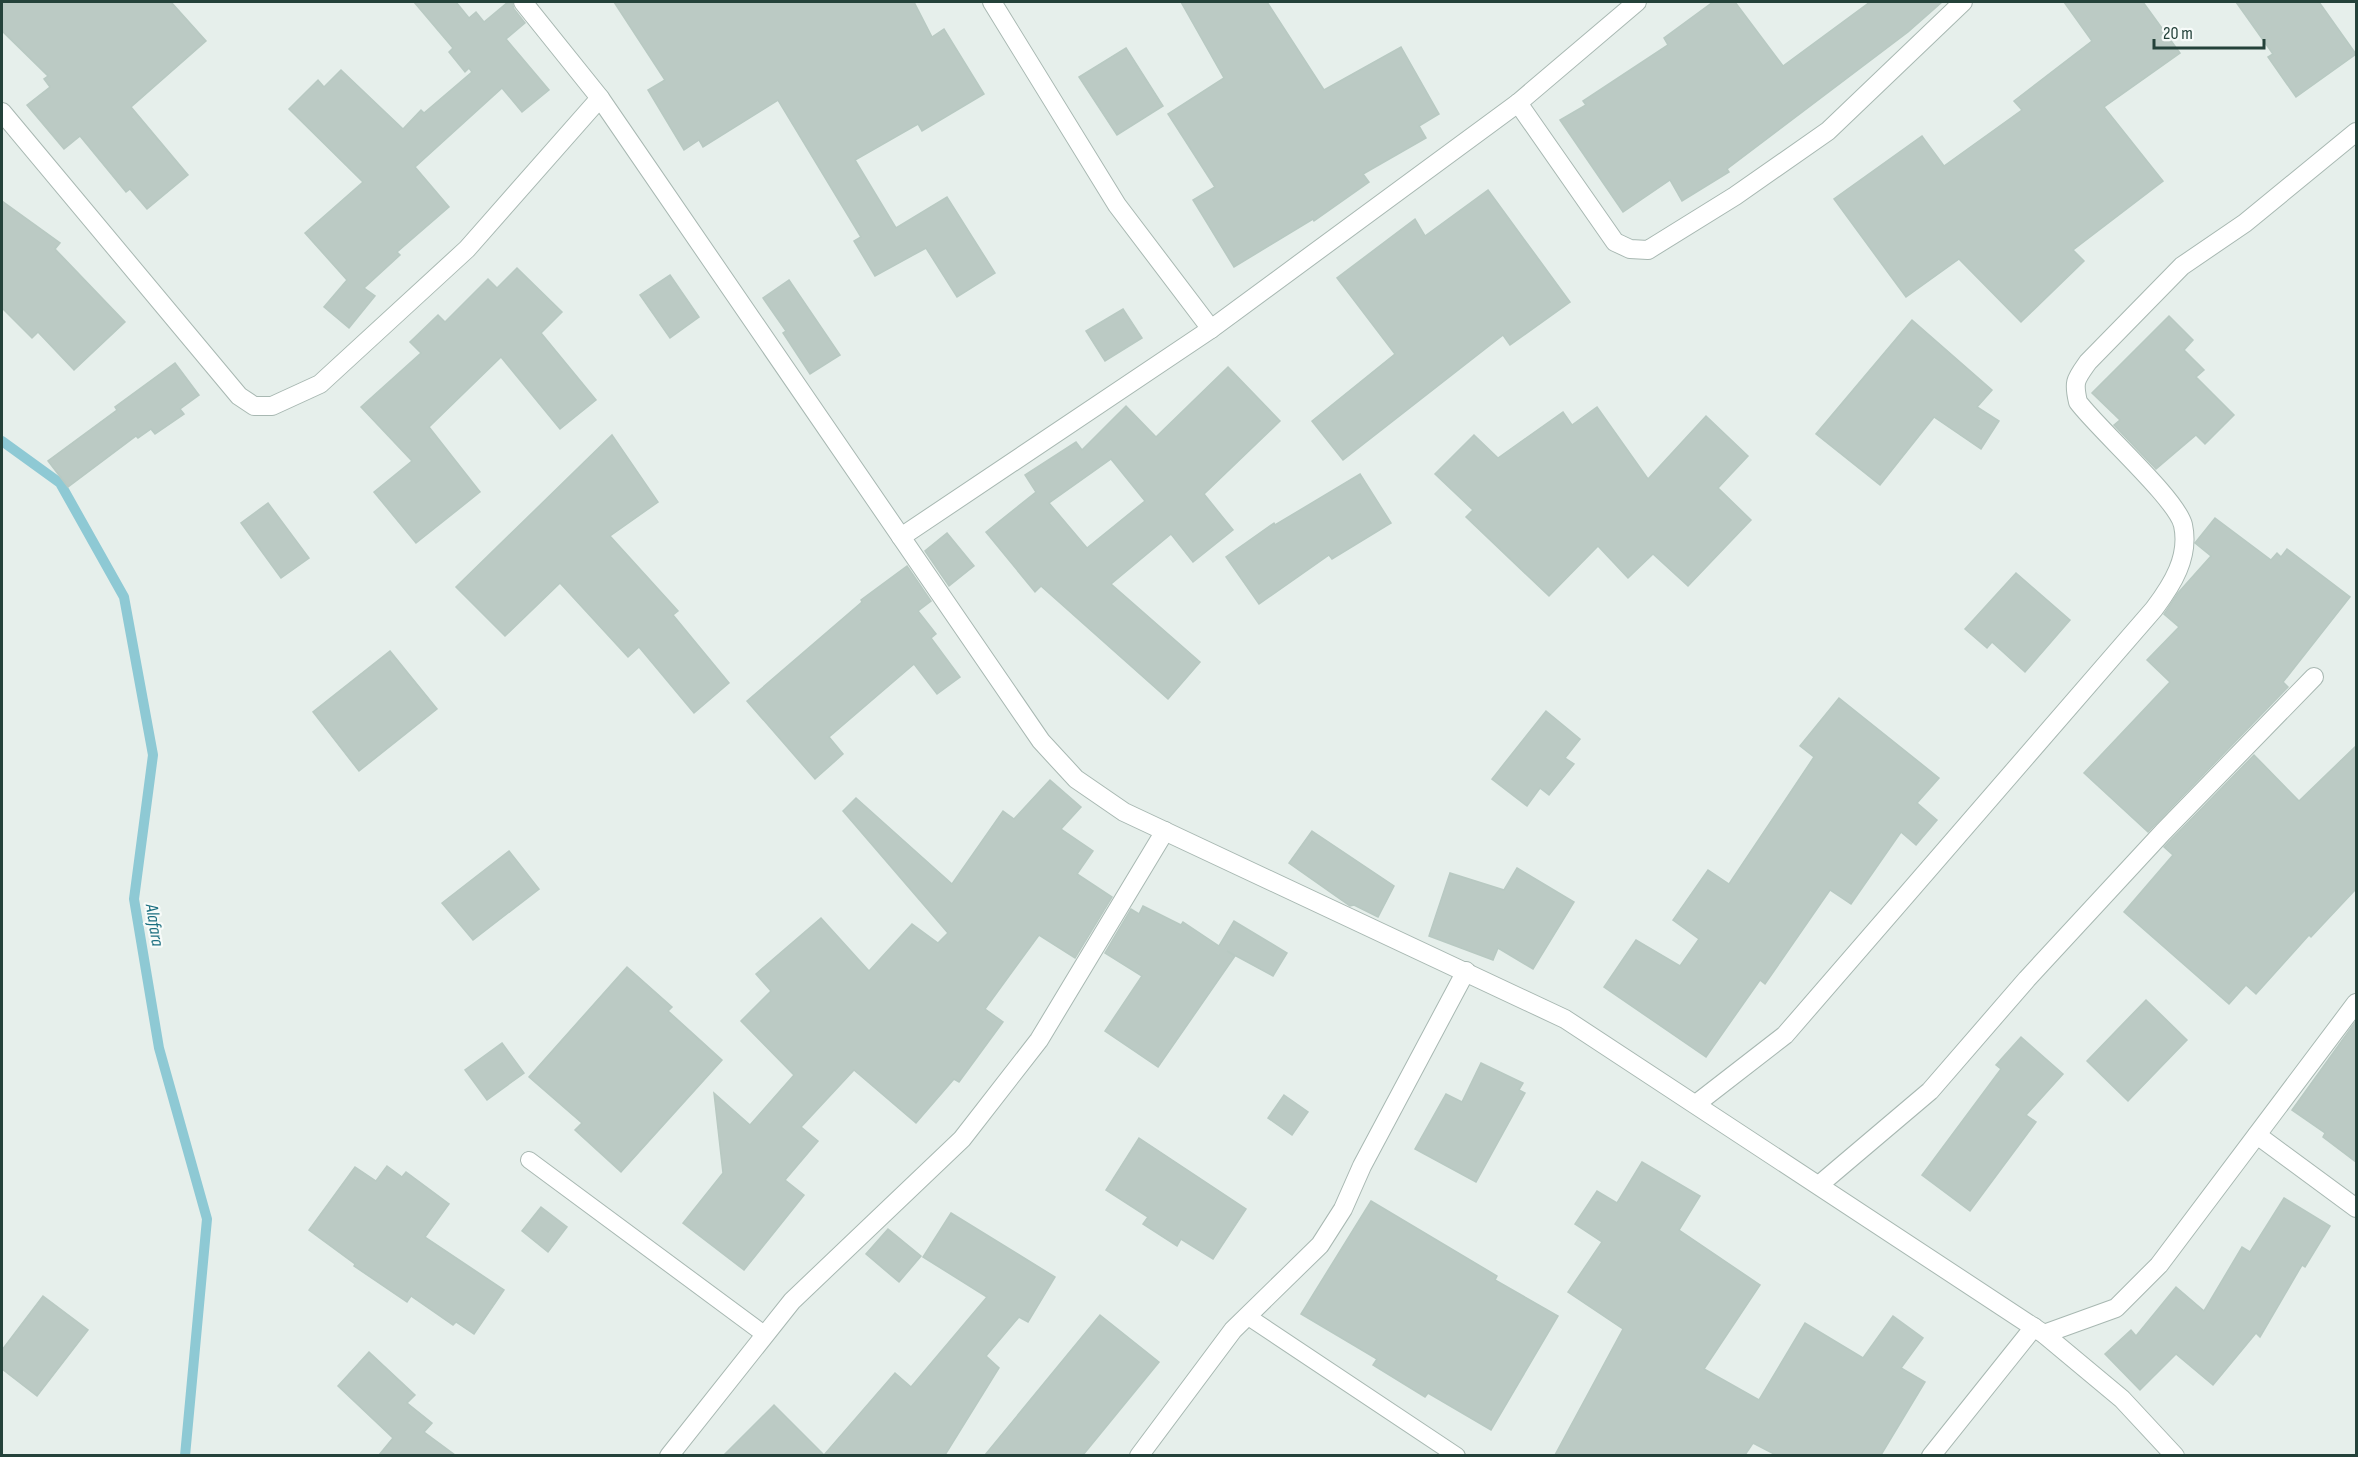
<svg xmlns="http://www.w3.org/2000/svg" width="2358" height="1457" font-family="'Sofia Sans Condensed',sans-serif">
  <style>
    .lines { fill: none; stroke-linecap: round; stroke-linejoin: round }
    .stream { stroke: #8ec9d4; stroke-width: 10 }
    .building { fill: #bbcac4; stroke: #b8c9c2; stroke-width: 1.5; fill-rule: evenodd }
    .service-casing { stroke: #a8b8b2; stroke-width: 18 }
    .minor-casing { stroke: #a8b8b2; stroke-width: 20 }
    .tertiary-casing { stroke: #a8b8b2; stroke-width: 20 }
    .service { stroke: #fff; stroke-width: 16 }
    .minor { stroke: #fff; stroke-width: 18 }
    .tertiary { stroke: #fff; stroke-width: 18 }
    .labels { text-anchor: middle; stroke-width: 4.5; stroke-linejoin: round; paint-order: stroke }
    .water-label { font-size: 18px; font-style: italic; fill: #1c6f80; stroke: #f7fbf9 }
  </style>
  <rect width="100%" height="100%" fill="#e6efeb"/>
  <g class="lines">
    <path class="stream" d="M 2,441 L 60,483 L 124,597 L 153,755 L 134,899 L 159,1048 L 207,1219 L 185,1456"/>
  </g>
  <g class="building">
    <path d="M 2,2 L 171,2 L 206,41 L 131,107 L 188,175 L 147,209 L 130,189 L 126,192 L 80,136 L 64,149 L 27,105 L 50,87 L 44,79 L 48,76 L 2,31 Z"/>
    <path d="M 414,2 L 456,2 L 469,18 L 476,12 L 484,22 L 508,2 L 512,2 L 514,9 L 525,23 L 506,39 L 549,90 L 522,112 L 502,88 L 415,167 L 449,207 L 397,252 L 400,255 L 364,288 L 375,296 L 349,328 L 324,307 L 347,280 L 305,233 L 363,182 L 289,109 L 318,80 L 324,87 L 341,70 L 403,129 L 421,110 L 424,113 L 472,72 L 469,68 L 465,72 L 449,52 L 453,48 Z"/>
    <path d="M 614,2 L 914,2 L 932,37 L 944,29 L 984,94 L 922,131 L 918,124 L 855,160 L 896,228 L 947,197 L 995,273 L 957,297 L 926,248 L 875,276 L 854,241 L 861,237 L 778,100 L 703,147 L 699,140 L 684,150 L 648,90 L 665,80 Z"/>
    <path d="M 1181,2 L 1267,2 L 1324,90 L 1401,47 L 1439,114 L 1419,126 L 1426,138 L 1363,174 L 1369,182 L 1314,221 L 1313,219 L 1234,267 L 1193,200 L 1215,187 L 1168,114 L 1224,78 Z"/>
    <path d="M 1713,2 L 1735,2 L 1783,66 L 1870,2 L 1942,2 L 1908,32 L 1727,169 L 1729,172 L 1682,201 L 1670,180 L 1623,212 L 1560,120 L 1586,105 L 1583,101 L 1668,45 L 1664,38 Z"/>
    <path d="M 2064,2 L 2143,2 L 2180,53 L 2104,107 L 2163,181 L 2073,250 L 2084,261 L 2021,322 L 1959,259 L 1906,297 L 1834,199 L 1922,136 L 1944,166 L 2022,110 L 2014,101 L 2092,41 Z"/>
    <path d="M 2236,2 L 2319,2 L 2356,54 L 2296,97 L 2268,57 L 2273,54 Z"/>
    <path d="M 1126,48 L 1163,106 L 1117,135 L 1079,77 Z"/>
    <path d="M 1488,190 L 1570,302 L 1510,345 L 1503,335 L 1343,460 L 1312,421 L 1395,354 L 1337,278 L 1415,219 L 1425,236 Z"/>
    <path d="M 2,201 L 60,243 L 55,249 L 125,322 L 74,370 L 38,332 L 32,338 L 2,308 Z"/>
    <path d="M 517,268 L 562,312 L 541,333 L 596,400 L 560,429 L 501,357 L 429,427 L 480,492 L 416,543 L 374,492 L 412,461 L 361,407 L 421,353 L 410,342 L 438,315 L 445,322 L 488,279 L 497,288 Z"/>
    <path d="M 670,275 L 699,317 L 670,338 L 640,295 Z"/>
    <path d="M 789,280 L 840,355 L 810,374 L 783,333 L 786,331 L 763,298 Z"/>
    <path d="M 1123,309 L 1142,338 L 1105,361 L 1086,331 Z"/>
    <path d="M 2169,316 L 2193,340 L 2184,350 L 2204,370 L 2196,377 L 2234,415 L 2205,444 L 2196,435 L 2156,469 L 2114,425 L 2120,420 L 2092,393 Z"/>
    <path d="M 1912,320 L 1992,390 L 1977,407 L 1999,421 L 1981,449 L 1934,417 L 1880,485 L 1816,434 Z"/>
    <path d="M 175,363 L 199,395 L 180,409 L 184,414 L 155,434 L 151,429 L 138,438 L 136,436 L 68,487 L 48,461 L 117,410 L 115,407 Z"/>
    <path d="M 1228,367 L 1280,421 L 1204,494 L 1233,530 L 1193,562 L 1171,534 L 1111,584 L 1200,662 L 1168,699 L 1041,586 L 1035,592 L 986,532 L 1036,492 L 1025,475 L 1076,442 L 1082,450 L 1126,406 L 1156,437 ZM 1111,459 L 1145,501 L 1087,548 L 1049,503 Z"/>
    <path d="M 1597,407 L 1648,479 L 1706,416 L 1748,456 L 1718,488 L 1751,520 L 1688,586 L 1653,554 L 1628,578 L 1598,546 L 1549,596 L 1466,517 L 1473,510 L 1435,474 L 1474,435 L 1498,458 L 1563,412 L 1572,425 Z"/>
    <path d="M 612,435 L 658,502 L 610,536 L 678,611 L 673,615 L 729,683 L 694,713 L 639,647 L 628,657 L 560,583 L 505,636 L 456,587 Z"/>
    <path d="M 1360,474 L 1391,523 L 1332,559 L 1329,555 L 1259,604 L 1226,557 L 1274,523 L 1275,525 Z"/>
    <path d="M 268,503 L 309,558 L 281,578 L 241,523 Z"/>
    <path d="M 2215,518 L 2271,560 L 2277,553 L 2281,557 L 2287,549 L 2350,597 L 2283,682 L 2288,687 L 2148,832 L 2084,773 L 2170,682 L 2147,660 L 2179,627 L 2164,614 L 2178,593 L 2211,556 L 2195,543 Z"/>
    <path d="M 947,533 L 974,566 L 949,586 L 925,551 Z"/>
    <path d="M 907,566 L 931,601 L 918,611 L 936,634 L 931,638 L 960,677 L 937,694 L 914,664 L 829,737 L 843,754 L 815,779 L 747,701 L 862,602 L 861,600 Z"/>
    <path d="M 2016,573 L 2070,620 L 2025,672 L 1992,642 L 1987,648 L 1965,629 Z"/>
    <path d="M 390,651 L 437,709 L 359,771 L 313,712 Z"/>
    <path d="M 1839,698 L 1939,778 L 1917,803 L 1937,820 L 1916,845 L 1901,832 L 1851,904 L 1830,890 L 1765,984 L 1760,980 L 1706,1057 L 1604,987 L 1636,940 L 1680,966 L 1699,939 L 1673,920 L 1708,870 L 1729,884 L 1814,757 L 1800,746 Z"/>
    <path d="M 1546,711 L 1580,739 L 1565,758 L 1574,764 L 1549,795 L 1540,788 L 1527,806 L 1492,779 Z"/>
    <path d="M 2356,746 L 2356,889 L 2311,937 L 2309,935 L 2256,994 L 2246,985 L 2229,1004 L 2124,912 L 2173,855 L 2164,847 L 2254,755 L 2299,801 Z"/>
    <path d="M 1050,780 L 1081,807 L 1061,829 L 1093,851 L 1077,874 L 1112,897 L 1075,958 L 1039,935 L 985,1009 L 1003,1022 L 959,1082 L 954,1079 L 916,1123 L 854,1070 L 801,1127 L 818,1141 L 785,1180 L 804,1195 L 744,1270 L 683,1223 L 723,1173 L 714,1093 L 750,1125 L 794,1075 L 741,1021 L 771,991 L 756,974 L 821,918 L 869,971 L 912,924 L 938,943 L 948,933 L 843,811 L 856,798 L 952,884 L 1003,811 L 1014,819 Z"/>
    <path d="M 1312,831 L 1394,886 L 1378,917 L 1354,905 L 1350,906 L 1289,863 Z"/>
    <path d="M 509,851 L 539,889 L 473,940 L 442,903 Z"/>
    <path d="M 1517,868 L 1574,902 L 1533,969 L 1498,948 L 1493,960 L 1429,936 L 1450,873 L 1504,890 Z"/>
    <path d="M 1143,906 L 1181,925 L 1183,922 L 1219,946 L 1234,921 L 1287,953 L 1273,976 L 1227,951 L 1235,956 L 1158,1067 L 1105,1031 L 1142,976 L 1105,953 L 1131,909 L 1139,914 Z"/>
    <path d="M 627,967 L 672,1007 L 668,1011 L 722,1060 L 621,1172 L 575,1130 L 582,1123 L 529,1077 Z"/>
    <path d="M 2146,1000 L 2187,1040 L 2128,1101 L 2087,1061 Z"/>
    <path d="M 2356,1021 L 2356,1162 L 2323,1137 L 2325,1133 L 2292,1110 Z"/>
    <path d="M 2021,1037 L 2063,1074 L 2026,1115 L 2036,1122 L 1970,1211 L 1922,1175 L 2001,1069 L 1996,1065 Z"/>
    <path d="M 502,1043 L 524,1073 L 487,1100 L 465,1070 Z"/>
    <path d="M 1481,1063 L 1523,1083 L 1519,1090 L 1525,1093 L 1476,1182 L 1415,1149 L 1446,1094 L 1462,1102 Z"/>
    <path d="M 1284,1095 L 1308,1112 L 1292,1135 L 1268,1118 Z"/>
    <path d="M 1139,1138 L 1246,1209 L 1213,1259 L 1181,1239 L 1177,1246 L 1143,1224 L 1148,1217 L 1106,1190 Z"/>
    <path d="M 1642,1162 L 1700,1196 L 1679,1230 L 1760,1285 L 1704,1369 L 1759,1400 L 1805,1323 L 1863,1358 L 1893,1316 L 1923,1338 L 1901,1368 L 1925,1382 L 1881,1455 L 1776,1455 L 1753,1443 L 1745,1455 L 1555,1455 L 1623,1329 L 1568,1292 L 1602,1242 L 1575,1224 L 1597,1191 L 1617,1203 Z"/>
    <path d="M 387,1166 L 402,1177 L 406,1172 L 449,1204 L 425,1237 L 504,1290 L 474,1334 L 456,1322 L 453,1325 L 411,1296 L 407,1302 L 354,1266 L 355,1264 L 309,1230 L 355,1167 L 376,1181 Z"/>
    <path d="M 2284,1198 L 2330,1226 L 2305,1267 L 2302,1265 L 2260,1337 L 2256,1333 L 2213,1385 L 2176,1354 L 2140,1390 L 2105,1354 L 2131,1330 L 2136,1336 L 2176,1287 L 2204,1311 L 2242,1247 L 2250,1252 Z"/>
    <path d="M 1371,1201 L 1497,1276 L 1495,1280 L 1558,1316 L 1491,1430 L 1428,1393 L 1425,1397 L 1373,1365 L 1377,1359 L 1301,1314 Z"/>
    <path d="M 541,1207 L 567,1227 L 548,1252 L 522,1231 Z"/>
    <path d="M 951,1213 L 1055,1277 L 1028,1322 L 1019,1317 L 986,1356 L 999,1368 L 945,1455 L 724,1455 L 774,1405 L 824,1455 L 895,1373 L 911,1387 L 987,1297 L 923,1257 Z"/>
    <path d="M 888,1229 L 921,1256 L 899,1282 L 866,1254 Z"/>
    <path d="M 43,1296 L 88,1330 L 37,1396 L 2,1369 L 2,1350 Z"/>
    <path d="M 1100,1315 L 1159,1362 L 1083,1455 L 985,1455 Z"/>
    <path d="M 369,1352 L 415,1395 L 407,1403 L 432,1423 L 424,1432 L 455,1455 L 379,1455 L 393,1438 L 338,1386 Z"/>
  </g>
  <g class="lines">
    <defs>
      <g id="service">
        <path d="M 529,1160 L 764,1334"/>
        <path d="M 1247,1316 L 1457,1456"/>
      </g>
      <g id="minor">
        <path d="M 992,2 L 1117,205 L 1211,329"/>
        <path d="M 1518,103 L 1615,242 L 1630,249 L 1648,250 L 1735,196 L 1828,131 L 1963,2"/>
        <path d="M 2,112 L 239,396 L 254,406 L 272,406 L 320,384 L 467,249 L 600,98"/>
        <path d="M 901,537 L 1211,329 L 1518,103 L 1637,2"/>
        <path d="M 1696,1104 L 1785,1035 L 2154,609 C 2172,585 2190,557 2183,525 C 2177,499 2098,429 2078,402 C 2073,381 2076,379 2088,362 L 2182,266 L 2245,223 L 2356,132"/>
        <path d="M 2257,1135 L 2356,1208"/>
        <path d="M 1819,1185 L 1930,1091 L 2027,979 L 2163,832 L 2314,677"/>
        <path d="M 2044,1334 L 2116,1308 L 2159,1265 L 2356,1003"/>
        <path d="M 669,1456 L 792,1301 L 962,1139 L 1039,1040 L 1165,831"/>
        <path d="M 1139,1456 L 1233,1330 L 1320,1245 L 1343,1209 L 1362,1166 L 1466,971"/>
        <path d="M 1931,1456 L 2034,1327"/>
      </g>
      <path id="tertiary" d="M 523,2 L 600,98 L 1041,741 L 1076,779 L 1124,812 L 1565,1019 L 2044,1334 L 2122,1399 L 2175,1456"/>
    </defs>
    <use href="#service" class="service-casing"/>
    <use href="#minor" class="minor-casing"/>
    <use href="#tertiary" class="tertiary-casing"/>
    <use href="#service" class="service"/>
    <use href="#minor" class="minor"/>
    <use href="#tertiary" class="tertiary"/>
  </g>
  <g class="labels">
    <g class="water-label">
      <text transform="translate(155 925) rotate(81)" y="6">Alafara</text>
    </g>
  </g>
  <rect width="2358" height="1457" fill="none" stroke="#24423a" stroke-width="6"/>
  <path d="M2154 39v9h110v-9" fill="none" stroke="#24423a" stroke-width="3"/>
  <text x="2163" y="39" font-size="18" fill="#24423a" stroke="#f7fbf9" stroke-width="4.5" paint-order="stroke">20 m</text>
</svg>
